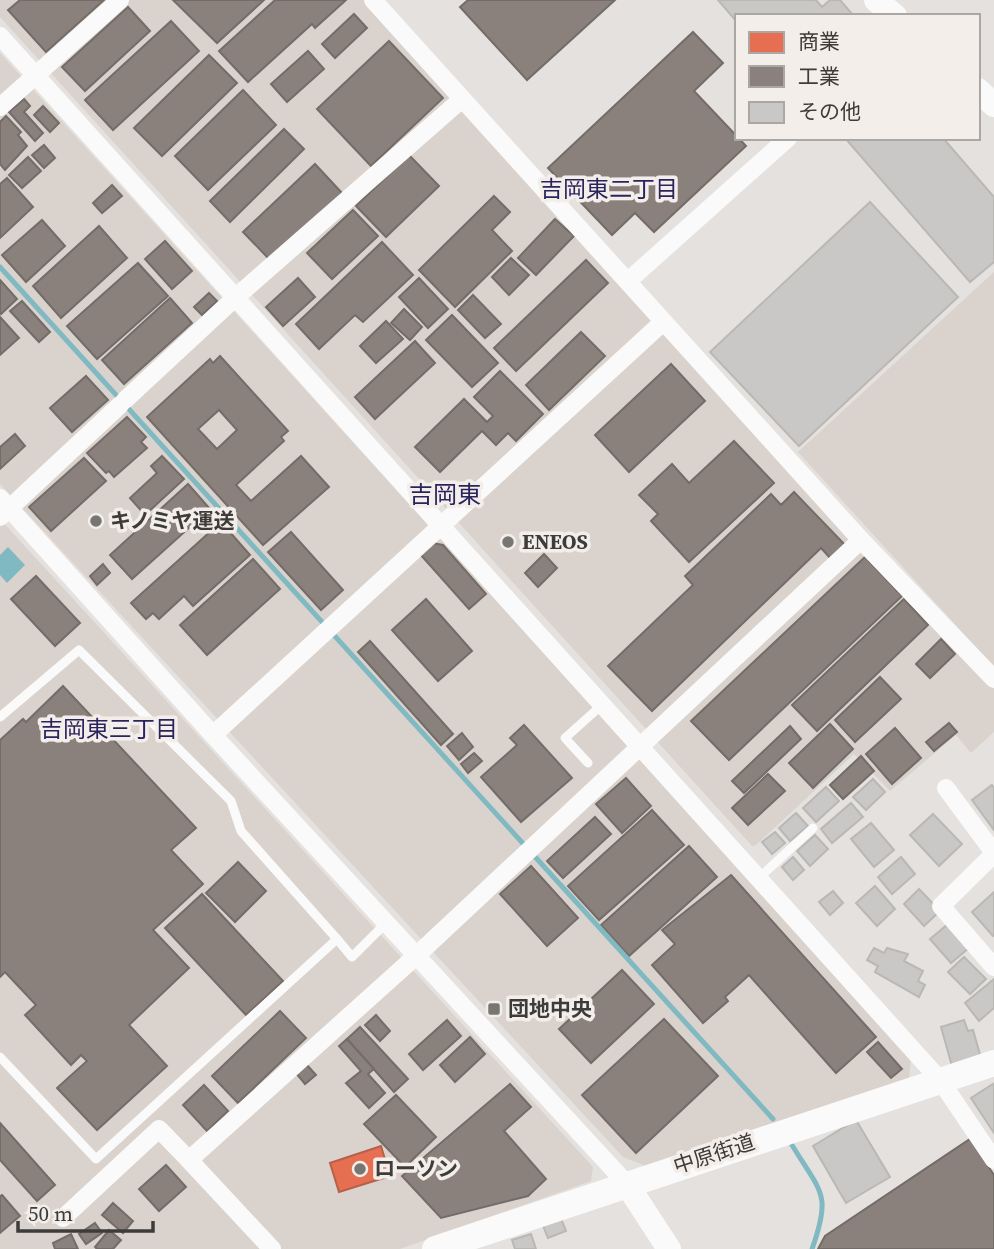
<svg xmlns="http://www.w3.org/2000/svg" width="994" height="1249" font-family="'Source Serif 4','Noto Sans JP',serif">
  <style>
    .built { fill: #dad3cd }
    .water { fill: #80b9c1 }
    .shops { fill: #e76f51; stroke: #b4604a; stroke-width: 2 }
    .industry { fill: #8a817c; stroke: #736c68; stroke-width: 2; fill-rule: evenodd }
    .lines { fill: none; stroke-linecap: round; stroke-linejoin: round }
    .stream { stroke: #80b9c1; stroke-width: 5 }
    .building { fill: #cac8c6; stroke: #bab8b5; stroke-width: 2 }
    .lane { stroke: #fbfafa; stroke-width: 9 }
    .street { stroke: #fbfafa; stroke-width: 18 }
    .secondary { stroke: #fbfafa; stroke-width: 24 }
    .primary { stroke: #fbfafa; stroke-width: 26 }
    .poi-dot { fill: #787673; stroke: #f4eeea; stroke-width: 2.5 }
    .labels { text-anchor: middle; stroke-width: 7; stroke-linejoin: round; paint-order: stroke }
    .poi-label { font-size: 21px; font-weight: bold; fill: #3e3c3a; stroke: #f4eeea; text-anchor: start }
    .street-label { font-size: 21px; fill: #3e3c3a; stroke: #f4eeea }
    .neighbourhood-label { font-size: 23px; fill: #2a245e; stroke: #f4eeea }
    .quarter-label { font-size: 24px; fill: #2a245e; stroke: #f4eeea }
  </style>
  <rect width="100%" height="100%" fill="#e4e1de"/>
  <g class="built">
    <path d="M 0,0 L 365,0 L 994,688 L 994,732 L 971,753 L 956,735 L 890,791 L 854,754 L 756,845 L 752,846 L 0,17 Z"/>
    <path d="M 0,53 L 911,1058 L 909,1078 L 646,1166 L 623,1157 L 0,484 Z"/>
    <path d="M 994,272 L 994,667 L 798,452 Z"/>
    <path d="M 0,519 L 593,1167 L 591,1181 L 400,1249 L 0,1249 Z"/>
  </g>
  <path class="water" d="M 8,547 L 25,565 L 7,583 L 0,575 L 0,555 Z"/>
  <path class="shops" d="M 381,1146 L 390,1176 L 339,1192 L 330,1163 Z"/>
  <g class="industry">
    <path d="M 20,0 L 104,0 L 46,52 L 8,10 Z"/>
    <path d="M 173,0 L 264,0 L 217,43 Z"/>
    <path d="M 275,0 L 346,0 L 315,28 L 312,24 L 248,82 L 219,51 Z"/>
    <path d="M 468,0 L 615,0 L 527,80 L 460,7 Z"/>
    <path d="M 128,7 L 150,31 L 85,91 L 62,67 Z"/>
    <path d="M 354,14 L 367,28 L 335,58 L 322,44 Z"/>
    <path d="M 171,21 L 199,51 L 113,130 L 85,100 Z"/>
    <path d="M 693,32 L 723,63 L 694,91 L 746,146 L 654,232 L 635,213 L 612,235 L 548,168 Z"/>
    <path d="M 389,41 L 443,98 L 371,166 L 317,109 Z"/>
    <path d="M 308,51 L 324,69 L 287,102 L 271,84 Z"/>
    <path d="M 209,55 L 237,83 L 162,156 L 134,128 Z"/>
    <path d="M 243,90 L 276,125 L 208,190 L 175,156 Z"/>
    <path d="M 24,99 L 30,106 L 24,112 L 43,133 L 35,141 L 9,112 Z"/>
    <path d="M 43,106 L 59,123 L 50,132 L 34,115 Z"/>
    <path d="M 6,116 L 21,132 L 18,135 L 27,146 L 5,170 L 0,164 L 0,122 Z"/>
    <path d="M 284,129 L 304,149 L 230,222 L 210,201 Z"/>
    <path d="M 44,145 L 55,158 L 44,168 L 32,155 Z"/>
    <path d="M 409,155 L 439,186 L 386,237 L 356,206 Z"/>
    <path d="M 28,157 L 41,171 L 22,188 L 9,175 Z"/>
    <path d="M 315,164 L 342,193 L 271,261 L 243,232 Z"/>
    <path d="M 7,178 L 33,207 L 0,238 L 0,184 Z"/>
    <path d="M 112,185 L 122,196 L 102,213 L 93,203 Z"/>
    <path d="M 494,196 L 510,212 L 492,230 L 512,251 L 455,307 L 419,270 Z"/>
    <path d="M 353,210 L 378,236 L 332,279 L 307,253 Z"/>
    <path d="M 555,219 L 574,236 L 536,275 L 518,258 Z"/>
    <path d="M 42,220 L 65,246 L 26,282 L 2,255 Z"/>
    <path d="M 99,226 L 127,258 L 61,318 L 33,286 Z"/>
    <path d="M 165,241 L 192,271 L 172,289 L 145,259 Z"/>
    <path d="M 382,242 L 413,275 L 363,322 L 355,315 L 319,349 L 296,324 Z"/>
    <path d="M 511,258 L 529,275 L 509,295 L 492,277 Z"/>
    <path d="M 586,260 L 608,283 L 516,371 L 494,348 Z"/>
    <path d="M 138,263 L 168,296 L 97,359 L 67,326 Z"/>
    <path d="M 298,278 L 315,297 L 283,326 L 266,307 Z"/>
    <path d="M 419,278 L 448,309 L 428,328 L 399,297 Z"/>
    <path d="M 0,280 L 17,299 L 1,314 L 0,312 Z"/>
    <path d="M 209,293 L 217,301 L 202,315 L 194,307 Z"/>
    <path d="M 473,295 L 501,324 L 485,338 L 458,310 Z"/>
    <path d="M 170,298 L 192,323 L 124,384 L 102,360 Z"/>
    <path d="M 22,301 L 50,332 L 39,342 L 10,311 Z"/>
    <path d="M 404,309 L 422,327 L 410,340 L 391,323 Z"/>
    <path d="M 452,315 L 498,363 L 472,387 L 426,340 Z"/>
    <path d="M 0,317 L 19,338 L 0,355 Z"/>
    <path d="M 386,321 L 403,339 L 376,363 L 360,346 Z"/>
    <path d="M 581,332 L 605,356 L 549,410 L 526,385 Z"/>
    <path d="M 415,341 L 435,363 L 375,419 L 355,397 Z"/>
    <path d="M 220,356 L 288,431 L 281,437 L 284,441 L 236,485 L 251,501 L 301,456 L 329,487 L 263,545 L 147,417 L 210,359 L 213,363 ZM 219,410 L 237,430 L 217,449 L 198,429 Z"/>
    <path d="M 671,364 L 705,401 L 629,472 L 595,435 Z"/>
    <path d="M 500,371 L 543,414 L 516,441 L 508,433 L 496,445 L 482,431 L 440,472 L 415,447 L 464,399 L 487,422 L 493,416 L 474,397 Z"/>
    <path d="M 86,376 L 108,400 L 72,432 L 50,408 Z"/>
    <path d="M 127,417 L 146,437 L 141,442 L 147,448 L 114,477 L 109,471 L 106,473 L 87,453 Z"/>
    <path d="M 15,434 L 25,446 L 0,469 L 0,447 Z"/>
    <path d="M 734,441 L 774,483 L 689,562 L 651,521 L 658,514 L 639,495 L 672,464 L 689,483 Z"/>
    <path d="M 162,456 L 184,479 L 145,515 L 130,498 L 157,473 L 151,466 Z"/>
    <path d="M 84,458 L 106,481 L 51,531 L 29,507 Z"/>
    <path d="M 188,484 L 210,509 L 132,579 L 110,555 Z"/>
    <path d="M 794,492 L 847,547 L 832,560 L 821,548 L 652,711 L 608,666 L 693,585 L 685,576 L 771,494 L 781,505 Z"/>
    <path d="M 221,522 L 250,555 L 193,606 L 184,596 L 159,619 L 153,613 L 146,619 L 131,603 Z"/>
    <path d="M 291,532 L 343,590 L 321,610 L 268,552 Z"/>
    <path d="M 432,543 L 443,545 L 486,594 L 469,609 L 420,554 Z"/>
    <path d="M 544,554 L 557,568 L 538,587 L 525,573 Z"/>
    <path d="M 865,557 L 902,596 L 729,760 L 691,721 Z"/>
    <path d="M 253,559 L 280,589 L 207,655 L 180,625 Z"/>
    <path d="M 103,564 L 110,573 L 97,585 L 90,576 Z"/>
    <path d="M 36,576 L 80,623 L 55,646 L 11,599 Z"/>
    <path d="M 426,599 L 472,651 L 438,681 L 392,630 Z"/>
    <path d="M 904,599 L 928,625 L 817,731 L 792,705 Z"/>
    <path d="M 941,639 L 955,654 L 930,678 L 916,664 Z"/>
    <path d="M 370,641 L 453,734 L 441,745 L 358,652 Z"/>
    <path d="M 880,677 L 901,699 L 855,742 L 835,720 Z"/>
    <path d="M 63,686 L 196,828 L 171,850 L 203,884 L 153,930 L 189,968 L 129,1025 L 167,1066 L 97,1130 L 57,1088 L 87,1061 L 81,1055 L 71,1065 L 25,1015 L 36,1005 L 5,972 L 0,977 L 0,740 L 23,719 L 26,722 Z"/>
    <path d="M 949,723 L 957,732 L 934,751 L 926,742 Z"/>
    <path d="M 830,724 L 853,749 L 813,788 L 789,763 Z"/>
    <path d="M 524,725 L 572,778 L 521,822 L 481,777 L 517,745 L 510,738 Z"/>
    <path d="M 790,726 L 801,739 L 744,793 L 732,781 Z"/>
    <path d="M 895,728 L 921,758 L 892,784 L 866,754 Z"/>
    <path d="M 462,733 L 473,747 L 459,760 L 447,746 Z"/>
    <path d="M 474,753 L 482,761 L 468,773 L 461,764 Z"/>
    <path d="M 861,756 L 874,771 L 843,799 L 830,785 Z"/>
    <path d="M 768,774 L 785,791 L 748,825 L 732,808 Z"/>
    <path d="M 626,778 L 651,806 L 622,833 L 596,804 Z"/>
    <path d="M 652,810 L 684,845 L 599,920 L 568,886 Z"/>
    <path d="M 595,817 L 611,834 L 563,878 L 547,861 Z"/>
    <path d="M 689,846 L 717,877 L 629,956 L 601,925 Z"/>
    <path d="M 238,862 L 266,891 L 235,922 L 206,893 Z"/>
    <path d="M 531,866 L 578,918 L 547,946 L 500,894 Z"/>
    <path d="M 731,875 L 876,1037 L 836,1073 L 749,975 L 725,997 L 728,1001 L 703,1023 L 652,965 L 675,944 L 662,930 Z"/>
    <path d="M 202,894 L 283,981 L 246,1015 L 165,928 Z"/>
    <path d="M 622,970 L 654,1004 L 591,1063 L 559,1029 Z"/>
    <path d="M 280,1011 L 306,1038 L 238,1103 L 212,1076 Z"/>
    <path d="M 376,1015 L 390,1031 L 380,1041 L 365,1025 Z"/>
    <path d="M 664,1019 L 718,1076 L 636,1153 L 582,1095 Z"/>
    <path d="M 447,1020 L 461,1036 L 423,1070 L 409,1054 Z"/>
    <path d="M 360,1027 L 408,1079 L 394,1092 L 347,1039 Z"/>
    <path d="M 470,1037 L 485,1054 L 455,1082 L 440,1065 Z"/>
    <path d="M 347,1039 L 374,1069 L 368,1074 L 385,1093 L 369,1108 L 346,1083 L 361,1071 L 339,1046 Z"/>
    <path d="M 878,1042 L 902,1069 L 891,1078 L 867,1052 Z"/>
    <path d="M 306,1064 L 316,1075 L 305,1084 L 296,1073 Z"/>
    <path d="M 510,1084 L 531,1107 L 504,1131 L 546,1179 L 528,1196 L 441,1218 L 402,1176 Z"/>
    <path d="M 204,1085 L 228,1111 L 207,1131 L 183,1105 Z"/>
    <path d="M 396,1095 L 436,1137 L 405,1167 L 364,1124 Z"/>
    <path d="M 0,1123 L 55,1185 L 37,1201 L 0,1160 Z"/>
    <path d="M 970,1139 L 994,1175 L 994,1249 L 818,1249 L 825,1236 Z"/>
    <path d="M 166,1165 L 186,1187 L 159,1211 L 139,1189 Z"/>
    <path d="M 2,1195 L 20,1216 L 0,1233 L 0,1196 Z"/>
    <path d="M 113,1203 L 133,1221 L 123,1233 L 102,1215 Z"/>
    <path d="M 95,1223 L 102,1233 L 86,1244 L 79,1234 Z"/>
    <path d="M 109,1230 L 121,1240 L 113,1249 L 97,1249 L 95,1247 Z"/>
    <path d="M 71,1234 L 78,1249 L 55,1249 L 53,1243 Z"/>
  </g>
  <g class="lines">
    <g class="stream">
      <path d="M 0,267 L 773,1119"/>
      <path d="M 792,1145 C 821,1193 832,1193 812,1249"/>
    </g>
  </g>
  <g class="building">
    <path d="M 718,0 L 816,0 L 822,7 L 830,0 L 840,0 L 853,15 L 737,16 L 737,22 Z"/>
    <path d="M 845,138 L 943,138 L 994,197 L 994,262 L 970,282 Z"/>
    <path d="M 870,202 L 958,297 L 799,446 L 710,352 Z"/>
    <path d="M 873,779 L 885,792 L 866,810 L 853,797 Z"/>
    <path d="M 992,785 L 994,788 L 994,830 L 972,800 Z"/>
    <path d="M 826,787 L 839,801 L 816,822 L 803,808 Z"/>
    <path d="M 851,803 L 863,817 L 832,843 L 821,829 Z"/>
    <path d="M 796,813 L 808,826 L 790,841 L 779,828 Z"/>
    <path d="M 933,814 L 962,844 L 939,866 L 910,835 Z"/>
    <path d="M 871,823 L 894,850 L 874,867 L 851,839 Z"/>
    <path d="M 775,832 L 785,843 L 772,854 L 762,842 Z"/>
    <path d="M 815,835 L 828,849 L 810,866 L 797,851 Z"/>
    <path d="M 793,857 L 804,870 L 793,880 L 782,867 Z"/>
    <path d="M 901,857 L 915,874 L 892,894 L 878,877 Z"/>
    <path d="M 875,886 L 895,909 L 877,926 L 856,903 Z"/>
    <path d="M 919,889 L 940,911 L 924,926 L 904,904 Z"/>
    <path d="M 833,891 L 843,903 L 830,915 L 819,902 Z"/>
    <path d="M 994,892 L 994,935 L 993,936 L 972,912 Z"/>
    <path d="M 948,924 L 969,948 L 951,963 L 930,939 Z"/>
    <path d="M 874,948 L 884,953 L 887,948 L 908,954 L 904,961 L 923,971 L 918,981 L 925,985 L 919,997 L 875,972 L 878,966 L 867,960 Z"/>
    <path d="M 964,957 L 986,979 L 970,994 L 948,972 Z"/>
    <path d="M 994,979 L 994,1008 L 979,1021 L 965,1003 Z"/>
    <path d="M 964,1020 L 968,1031 L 973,1030 L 981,1058 L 952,1066 L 941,1027 Z"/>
    <path d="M 993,1084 L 994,1086 L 994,1133 L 971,1098 Z"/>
    <path d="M 856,1120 L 890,1177 L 846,1203 L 813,1146 Z"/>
    <path d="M 560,1216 L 566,1231 L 548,1238 L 542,1223 Z"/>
    <path d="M 531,1234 L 536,1249 L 515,1249 L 512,1240 Z"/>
  </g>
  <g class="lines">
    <g class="lane">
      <path d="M 0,717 L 79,650 L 231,801 L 241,831 L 337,939 L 96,1159 L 0,1057"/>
      <path d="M 588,763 L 565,738 L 603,704"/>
      <path d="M 759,878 L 813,828"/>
      <path d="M 337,939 L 352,957 L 386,923"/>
    </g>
    <g class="street">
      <path d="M 373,0 L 861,540 L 994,679"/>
      <path d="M 0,36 L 940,1080 L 994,1160"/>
      <path d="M 0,107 L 120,0"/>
      <path d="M 628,281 L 788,138"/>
      <path d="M 125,400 L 236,297 L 462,99"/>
      <path d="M 0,498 L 213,735 L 626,1183"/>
      <path d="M 0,517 L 120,405"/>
      <path d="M 213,735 L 663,322"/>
      <path d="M 946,788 L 994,853"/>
      <path d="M 994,854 L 941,906 L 994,967"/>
      <path d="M 63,1218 L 159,1129 L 189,1160"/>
      <path d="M 272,1249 L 189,1160 L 416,956 L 861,540"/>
    </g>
    <g class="secondary">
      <path d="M 876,0 L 895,16"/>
      <path d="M 978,90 L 994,105"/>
      <path d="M 626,1183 L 669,1249"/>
    </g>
    <path class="primary" d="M 435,1249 L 994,1063"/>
  </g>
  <g class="poi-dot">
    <circle cx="96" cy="521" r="7"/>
    <circle cx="508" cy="542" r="7"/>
    <rect x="487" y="1002" width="14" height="14" rx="3.5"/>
    <circle cx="360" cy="1169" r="7"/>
  </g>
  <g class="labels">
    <g class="poi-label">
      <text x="110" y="528">キノミヤ運送</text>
      <text x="522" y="549">ENEOS</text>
      <text x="508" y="1016">団地中央</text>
      <text x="374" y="1176">ローソン</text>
    </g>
    <g class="street-label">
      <text transform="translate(714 1154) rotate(-18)" y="7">中原街道</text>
    </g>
    <g class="neighbourhood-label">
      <text x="609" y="197">吉岡東二丁目</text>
      <text x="109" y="737">吉岡東三丁目</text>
    </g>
    <g class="quarter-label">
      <text x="445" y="503">吉岡東</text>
    </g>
  </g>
  <rect x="735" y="14" width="245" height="126" fill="#f4eeea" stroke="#aba7a4" stroke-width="2"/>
  <rect x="749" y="32" width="35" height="21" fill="#e76f51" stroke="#aba7a4" stroke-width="2"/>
  <text x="798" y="49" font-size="21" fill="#3e3c3a">商業</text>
  <rect x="749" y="66" width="35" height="21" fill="#8a817c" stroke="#aba7a4" stroke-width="2"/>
  <text x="798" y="84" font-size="21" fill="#3e3c3a">工業</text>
  <rect x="749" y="102" width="35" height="21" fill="#cac8c6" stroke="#aba7a4" stroke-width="2"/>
  <text x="798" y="119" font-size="21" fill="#3e3c3a">その他</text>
  <path d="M18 1221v10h135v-10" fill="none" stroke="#3e3c3a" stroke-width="3.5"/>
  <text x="28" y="1221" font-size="21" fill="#3e3c3a" stroke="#f4eeea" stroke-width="5" paint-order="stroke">50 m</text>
</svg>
